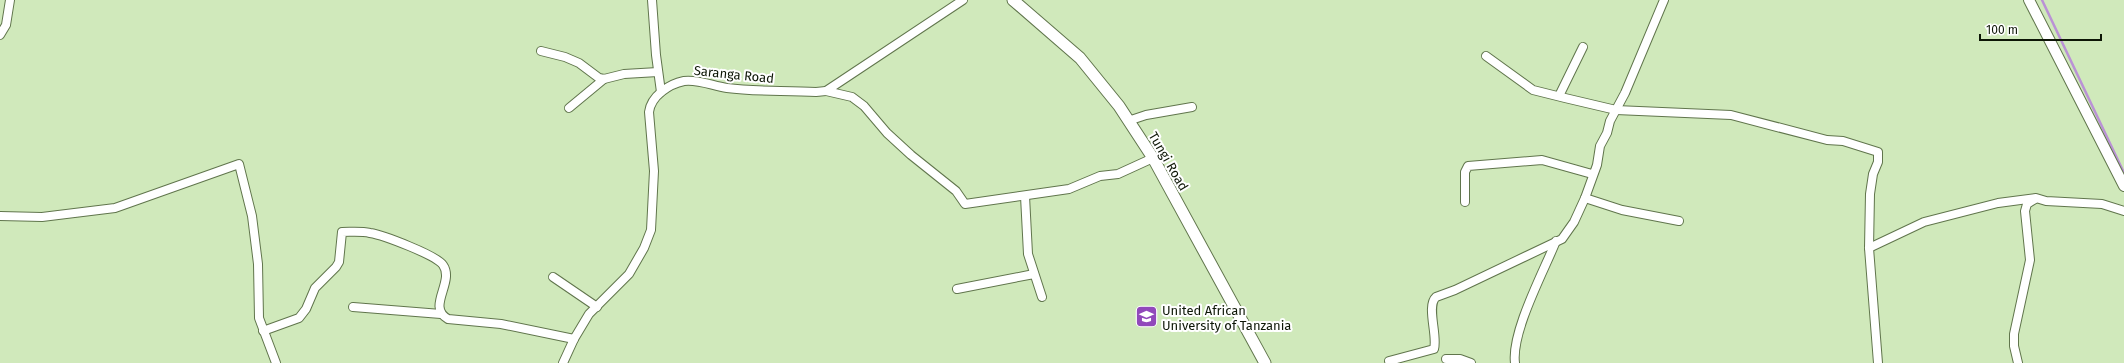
<svg xmlns="http://www.w3.org/2000/svg" width="2124" height="363" font-family="'Fira Sans',sans-serif">
  <style>
    .lines { fill: none; stroke-linecap: round; stroke-linejoin: round }
    .stream { stroke: #ba92d5; stroke-width: 2.5 }
    .minor-casing { stroke: #60754c; stroke-width: 10 }
    .tertiary-casing { stroke: #60754c; stroke-width: 12 }
    .secondary-casing { stroke: #60754c; stroke-width: 13 }
    .minor { stroke: #fff; stroke-width: 8 }
    .tertiary { stroke: #fff; stroke-width: 10 }
    .secondary { stroke: #fff; stroke-width: 11 }
    .labels { text-anchor: middle; stroke-width: 4; stroke-linejoin: round; paint-order: stroke }
    .street-label { font-size: 13px; fill: #0d1606; stroke: #fff }
    .poi-label { font-size: 13px; fill: #0d1606; stroke: #fff; text-anchor: start }
  </style>
  <rect width="100%" height="100%" fill="#d0e9bb"/>
  <g class="lines">
    <path class="stream" d="M 2042,0 L 2124,173"/>
    <defs>
      <g id="minor">
        <path d="M 652,0 L 656,55 L 661,92"/>
        <path d="M 0,35 L 6,25 L 10,0"/>
        <path d="M 541,51 L 565,57 L 579,63 L 599,78 L 604,79 L 624,74 L 658,72"/>
        <path d="M 1486,56 L 1533,90 L 1565,98 L 1616,110 L 1731,115 L 1827,140 L 1843,141 L 1878,152 L 1878,162 L 1873,174 L 1870,194 L 1869,248 L 1878,363"/>
        <path d="M 826,91 L 852,97 L 864,106 L 887,133 L 911,155 L 956,191 L 965,204 L 1069,189 L 1100,176 L 1118,174 L 1153,158"/>
        <path d="M 1559,96 L 1583,47"/>
        <path d="M 569,108 L 604,79"/>
        <path d="M 1128,121 L 1146,115 L 1192,107"/>
        <path d="M 1025,196 L 1028,254 L 1042,297"/>
        <path d="M 1585,198 L 1622,210 L 1679,221"/>
        <path d="M 1465,202 L 1465,172 L 1468,166 L 1542,160 L 1592,174"/>
        <path d="M 0,216 L 42,217 L 115,208 L 239,164 L 252,216 L 258,264 L 259,318 L 276,363"/>
        <path d="M 1869,248 L 1924,222 L 1998,203 L 2036,198 L 2046,201 L 2102,204 L 2124,211"/>
        <path d="M 553,277 L 597,307"/>
        <path d="M 957,289 L 1034,274"/>
        <path d="M 353,307 L 441,314"/>
        <path d="M 263,331 L 299,318 L 306,309 L 315,288 L 336,267 L 339,262 L 342,232 C 352,232 361,231 370,233 C 383,235 436,255 443,265 C 455,282 426,307 448,319 L 501,324 L 574,339"/>
        <path d="M 1446,359 L 1460,359 L 1471,363"/>
        <path d="M 1389,361 L 1434,349 C 1438,336 1426,306 1436,297 L 1455,290 L 1562,239 L 1574,222 L 1585,198 L 1597,165 L 1600,146 L 1607,133 L 1610,121 L 1625,93 L 1664,0"/>
        <path d="M 563,363 L 574,339 L 589,314 L 629,274 L 644,248 L 651,230 L 654,171 L 649,112 C 651,96 669,84 684,81 C 698,79 713,86 727,88 C 756,92 787,90 816,92 L 826,91 L 963,0"/>
        <path d="M 1515,363 C 1511,332 1544,271 1556,241"/>
        <path d="M 2018,363 L 2014,346 L 2014,334 L 2030,260 L 2025,211 L 2027,204 L 2035,199"/>
      </g>
      <path id="tertiary" d="M 2029,0 L 2124,186"/>
      <path id="secondary" d="M 1013,0 L 1080,58 L 1119,106 L 1153,158 L 1265,363"/>
    </defs>
    <use href="#minor" class="minor-casing"/>
    <use href="#tertiary" class="tertiary-casing"/>
    <use href="#secondary" class="secondary-casing"/>
    <use href="#minor" class="minor"/>
    <use href="#tertiary" class="tertiary"/>
    <use href="#secondary" class="secondary"/>
  </g>
  <defs>
    <symbol id="university-square" viewBox="-11 -11 22 22"><rect x="-9" y="-9" width="18" height="18" rx="4" fill="#9148bb" stroke="#fff"/><path d="M0-5L7-2L0 1L-7-2ZM-4 1L0 2.5L4 1V4Q0 6-4 4Z" fill="#fff"/></symbol>
  </defs>
  <g fill-rule="evenodd">
    <use href="#university-square" x="1134" y="304" width="25" height="25"/>
  </g>
  <g class="labels">
    <g class="street-label">
      <text transform="translate(734 74) rotate(6)" y="5">Saranga Road</text>
      <text transform="translate(1169 161) rotate(60)" y="5">Tungi Road</text>
    </g>
    <g class="poi-label">
      <text x="1162" y="315">United African<tspan x="1162" dy="15">University of Tanzania</tspan></text>
    </g>
  </g>
  <path d="M1980 34v6h121v-6" fill="none" stroke="#0d1606" stroke-width="2"/>
  <text x="1986" y="34" font-size="12" fill="#0d1606" stroke="#ffffff" stroke-width="3" paint-order="stroke">100 m</text>
</svg>
